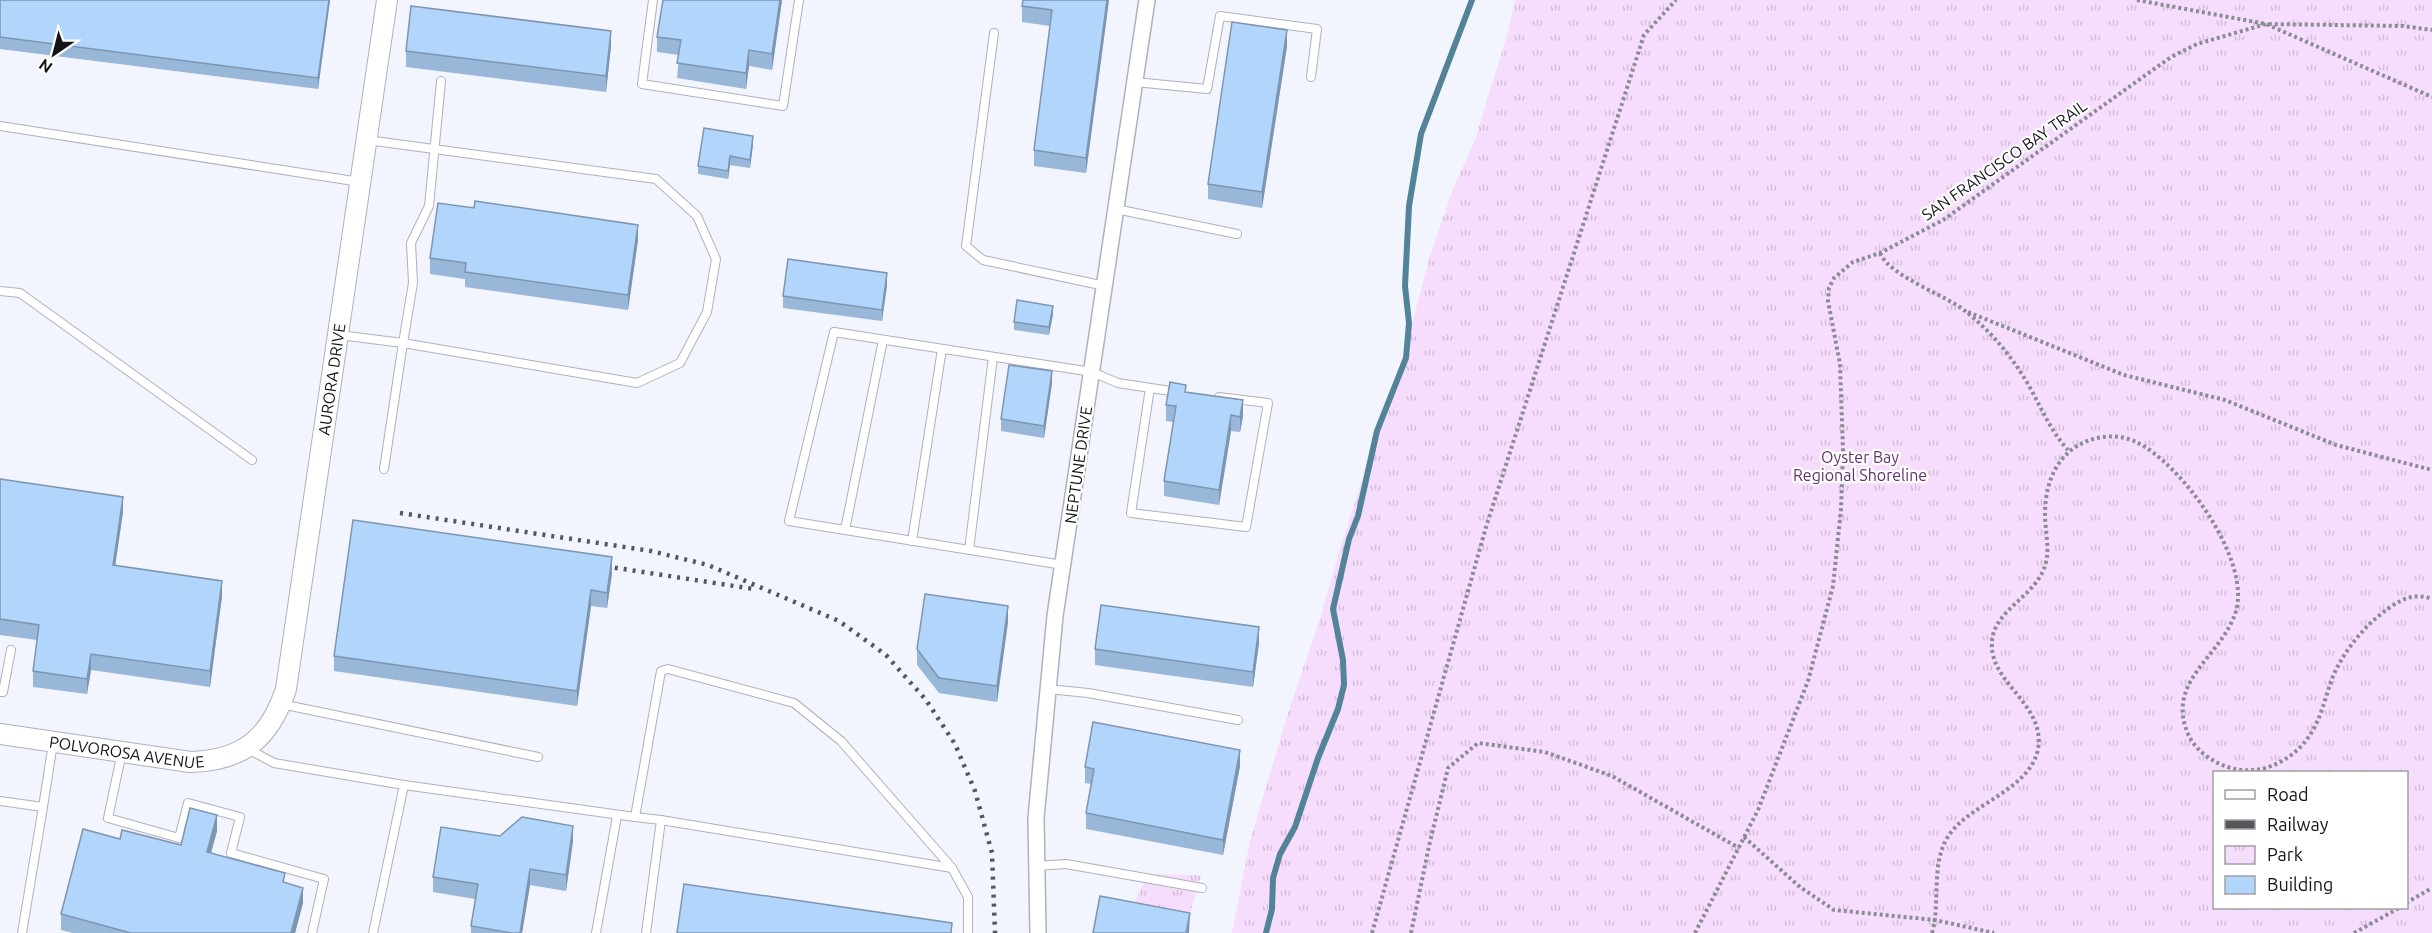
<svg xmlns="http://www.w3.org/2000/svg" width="2432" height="933" font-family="Ubuntu,sans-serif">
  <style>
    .park { fill: url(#park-tufts); fill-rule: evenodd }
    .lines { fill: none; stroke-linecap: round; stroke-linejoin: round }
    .stream { stroke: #528399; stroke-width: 6 }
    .service-casing { stroke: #afb1bb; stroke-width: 10 }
    .minor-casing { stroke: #afb1bb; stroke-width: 18 }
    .tertiary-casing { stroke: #afb1bb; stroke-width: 22 }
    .path { stroke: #8a8c93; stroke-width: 4; stroke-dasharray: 3 3; stroke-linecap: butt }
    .service { stroke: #fff; stroke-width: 8 }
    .minor { stroke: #fff; stroke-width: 15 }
    .tertiary { stroke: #fff; stroke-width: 20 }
    .rail { stroke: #55565b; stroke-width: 4.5; stroke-dasharray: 3 6; stroke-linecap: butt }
    .wall { fill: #99b7d9 }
    .shaded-wall { fill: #7d95b0 }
    .building { fill: #b2d5fc; stroke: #7d95b0; stroke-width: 1.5 }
    .labels { text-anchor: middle; stroke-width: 4.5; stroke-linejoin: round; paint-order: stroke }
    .street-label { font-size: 16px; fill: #131417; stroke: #fff }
    .park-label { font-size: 16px; fill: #61306d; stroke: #fff }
  </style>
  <defs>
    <pattern id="park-tufts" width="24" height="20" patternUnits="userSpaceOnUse" patternTransform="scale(1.5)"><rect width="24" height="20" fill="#f7ddfd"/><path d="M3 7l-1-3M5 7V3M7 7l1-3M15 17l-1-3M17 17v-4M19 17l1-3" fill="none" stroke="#d3bdd8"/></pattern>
  </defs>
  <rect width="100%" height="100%" fill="#f2f4fe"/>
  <g class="park">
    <path d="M 1515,0 L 2432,0 L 2432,933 L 1232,933 L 1250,841 L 1289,710 L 1319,622 L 1344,536 L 1408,340 L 1429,259 L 1453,189 L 1475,140 L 1508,32 ZM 2406,772 L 2406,908 L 2214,908 L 2214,772 Z"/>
    <path d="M 1148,874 L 1201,875 L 1188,920 L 1120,933 Z"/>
  </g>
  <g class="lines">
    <path class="stream" d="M 1266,933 L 1272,909 L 1273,878 L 1280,854 L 1295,827 L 1318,758 L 1338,709 L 1344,685 L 1343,660 L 1333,609 L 1349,539 L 1358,516 L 1377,431 L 1406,358 L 1409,323 L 1405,286 L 1409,206 L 1421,134 L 1472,0"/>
    <defs>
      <g id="service">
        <path d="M 653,0 L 642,84 L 783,106 L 799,0"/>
        <path d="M 994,33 L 966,246 L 983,260 L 1105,286"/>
        <path d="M 1135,82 L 1207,89 L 1220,16 L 1317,29 L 1311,77"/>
        <path d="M 0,126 L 360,182"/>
        <path d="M 367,140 L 656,179 L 697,216 L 716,259 L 707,312 L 680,363 L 637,383 L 403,343 L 413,283 L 411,243 L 429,206 L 441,81"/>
        <path d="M 1116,209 L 1237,234"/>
        <path d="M 0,291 L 20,293 L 252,460"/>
        <path d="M 339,335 L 403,343 L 384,469"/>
        <path d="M 1150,388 L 1131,513 L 1246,527 L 1268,403 L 1219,397"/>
        <path d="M 845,530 L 883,340"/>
        <path d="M 912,541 L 942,349"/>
        <path d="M 969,550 L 993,357"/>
        <path d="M 1063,565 L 789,521 L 834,332 L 1092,372 L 1118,383 L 1177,392"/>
        <path d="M 1048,689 L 1088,693 L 1238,720"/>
        <path d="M 0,692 L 3,692 L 11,650"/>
        <path d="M 281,704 L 538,757"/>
        <path d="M 246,748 L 274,763 L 404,785 L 373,933"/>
        <path d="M 122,752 L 108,818 L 179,838 L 188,803 L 240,817 L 231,853 L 324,879 L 312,933"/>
        <path d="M 404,785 L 635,817 L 661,671 L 668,669 L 794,703 L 841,741 L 952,868 L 968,897 L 968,933"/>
        <path d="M 0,801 L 43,807 L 22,933"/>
        <path d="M 43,807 L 53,743"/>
        <path d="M 635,817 L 661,820 L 646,933"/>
        <path d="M 661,820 L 952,868"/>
        <path d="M 1037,866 L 1066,864 L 1202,888"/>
        <path d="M 596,933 L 617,816"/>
      </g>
      <path id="minor" d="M 1038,933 L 1036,818 L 1055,616 L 1147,0"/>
      <g id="tertiary">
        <path id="s1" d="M 0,734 L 190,762 C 243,761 270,738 286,689 L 387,0"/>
      </g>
    </defs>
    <use href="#service" class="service-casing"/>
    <use href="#minor" class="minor-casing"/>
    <use href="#tertiary" class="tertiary-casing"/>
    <g class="path">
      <path d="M 2137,0 L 2266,24 L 2432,97"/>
      <path d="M 1880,253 C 1891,278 1946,294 1969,314 C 1993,334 2012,357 2028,384 C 2041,407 2050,430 2068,450"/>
      <path d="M 1968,312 L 2124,375 L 2225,400 L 2336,445 L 2432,470"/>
      <path d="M 1744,837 L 1800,887 L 1834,910 L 1935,920 L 1994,933"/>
      <path d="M 2406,903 L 2432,888"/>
      <path d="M 1372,933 L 1486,527 L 1644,35 L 1676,0"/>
      <path d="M 1411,933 L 1429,846 L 1448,768 L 1478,743 L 1545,752 L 1612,776 L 1739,848"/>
      <path d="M 1695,933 L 1758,810 L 1808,681 L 1833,586 L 1841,509 L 1843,451 L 1840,364 L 1828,301 L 1829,288 L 1834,278 L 1853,262 L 1880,253 L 1943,220 L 2171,57 L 2197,44 L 2266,24 L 2403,26 L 2432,30"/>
      <path d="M 1932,933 C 1941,902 1930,863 1949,835 C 1971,803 2030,790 2038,749 C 2045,709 2000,687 1993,655 C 1984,615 2028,602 2042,573 C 2052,554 2045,534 2045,514 C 2045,481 2058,451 2090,440 C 2104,435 2122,435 2136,442 C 2181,463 2251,559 2236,611 C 2222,657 2165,680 2188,734 C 2196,752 2216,765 2235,769 C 2268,776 2302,755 2316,724 C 2324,708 2327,690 2334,674 C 2346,648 2366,624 2389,608 C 2403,598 2415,593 2432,599"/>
      <path d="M 2354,933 L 2399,908"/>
    </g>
    <use href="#service" class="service"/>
    <use href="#minor" class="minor"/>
    <use href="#tertiary" class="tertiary"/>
    <g class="rail">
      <path d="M 400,513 L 651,551 L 708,565 L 839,621 L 886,655 L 926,700 L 955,744 L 975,791 L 992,853 L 995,933"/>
      <path d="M 597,565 L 754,589"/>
    </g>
  </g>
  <g class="wall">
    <path d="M 0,0 L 330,0 L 318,89 L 0,49 Z"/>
    <path d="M 663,0 L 782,0 L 772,70 L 749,66 L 746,89 L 677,78 L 679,55 L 657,52 L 657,37 Z"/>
    <path d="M 1109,0 L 1086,173 L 1034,166 L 1034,150 L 1050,26 L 1022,22 L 1022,6 Z"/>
    <path d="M 611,46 L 606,92 L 406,67 L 406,51 Z"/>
    <path d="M 1287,46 L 1262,208 L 1208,199 L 1208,184 Z"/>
    <path d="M 753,144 L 750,168 L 730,165 L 728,179 L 698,174 L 698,166 Z"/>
    <path d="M 638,240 L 628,310 L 465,287 L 465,279 L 430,274 L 430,258 Z"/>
    <path d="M 887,285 L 882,321 L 783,308 L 783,296 Z"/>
    <path d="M 1053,314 L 1049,335 L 1014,330 L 1014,322 Z"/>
    <path d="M 1052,383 L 1044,438 L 1001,431 L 1001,419 Z"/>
    <path d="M 1186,392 L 1243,416 L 1240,432 L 1231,431 L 1219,505 L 1164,496 L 1164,481 L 1173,422 L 1166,421 L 1166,405 Z"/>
    <path d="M 0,479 L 123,512 L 115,565 L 222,596 L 210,687 L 91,670 L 87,694 L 33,687 L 33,671 L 37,640 L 0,635 Z"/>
    <path d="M 612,573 L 607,608 L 591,606 L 577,706 L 334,671 L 334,656 Z"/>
    <path d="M 1008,622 L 997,702 L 939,693 L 917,665 L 917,649 Z"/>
    <path d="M 1259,643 L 1253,687 L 1095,665 L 1095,649 Z"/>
    <path d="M 1240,766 L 1223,855 L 1086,829 L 1086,813 L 1091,784 L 1085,783 L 1085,767 Z"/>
    <path d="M 217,831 L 211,853 L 285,883 L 303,903 L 295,933 L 73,933 L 61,930 L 61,914 L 120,839 L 181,845 Z"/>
    <path d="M 500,836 L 573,841 L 566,891 L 530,885 L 522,933 L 471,933 L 471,926 L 475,899 L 433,892 L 433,877 Z"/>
  </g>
  <g class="shaded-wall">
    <path d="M 329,0 L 330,0 L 318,89 L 318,78 Z"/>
    <path d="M 780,0 L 782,0 L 772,70 L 772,54 Z"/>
    <path d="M 1107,0 L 1109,0 L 1086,173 L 1086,158 Z"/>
    <path d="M 1287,30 L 1287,46 L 1262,208 L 1262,192 Z"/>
    <path d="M 611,31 L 611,46 L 606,92 L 606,76 Z"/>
    <path d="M 749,50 L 749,66 L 746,89 L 746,73 Z"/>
    <path d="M 753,136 L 753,144 L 750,168 L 750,160 Z"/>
    <path d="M 730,156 L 730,165 L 728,179 L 728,171 Z"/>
    <path d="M 638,225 L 638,240 L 628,310 L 628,295 Z"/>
    <path d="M 887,273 L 887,285 L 882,321 L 882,310 Z"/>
    <path d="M 1053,306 L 1053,314 L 1049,335 L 1049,327 Z"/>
    <path d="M 1052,371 L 1052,383 L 1044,438 L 1044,426 Z"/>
    <path d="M 1243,400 L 1243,416 L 1240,432 L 1240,417 Z"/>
    <path d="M 1231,415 L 1231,431 L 1219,505 L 1219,490 Z"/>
    <path d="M 123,497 L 123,512 L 113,581 L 113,565 Z"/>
    <path d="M 612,557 L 612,573 L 607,608 L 607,593 Z"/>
    <path d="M 222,581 L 222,596 L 210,687 L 210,671 Z"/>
    <path d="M 591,590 L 591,606 L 577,706 L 577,691 Z"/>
    <path d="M 1008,606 L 1008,622 L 997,702 L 997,686 Z"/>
    <path d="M 1259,627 L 1259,643 L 1253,687 L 1253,672 Z"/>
    <path d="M 91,654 L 91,670 L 87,694 L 87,679 Z"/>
    <path d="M 1240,750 L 1240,766 L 1223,855 L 1223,840 Z"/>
    <path d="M 217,815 L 217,831 L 207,867 L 207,852 Z"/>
    <path d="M 573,826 L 573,841 L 566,891 L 566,875 Z"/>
    <path d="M 530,869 L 530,885 L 522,933 L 520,933 Z"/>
    <path d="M 303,888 L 303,903 L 295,933 L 291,933 Z"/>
    <path d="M 1190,913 L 1189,933 L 1186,933 Z"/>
  </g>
  <g class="building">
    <path d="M 0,0 L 329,0 L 318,78 L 0,37 Z"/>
    <path d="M 663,0 L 780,0 L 772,54 L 749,50 L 746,73 L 677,63 L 681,40 L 657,37 Z"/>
    <path d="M 1023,0 L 1107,0 L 1086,158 L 1034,150 L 1052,10 L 1022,6 Z"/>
    <path d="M 411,6 L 611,31 L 606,76 L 406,51 Z"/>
    <path d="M 1232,22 L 1287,30 L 1262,192 L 1208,184 Z"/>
    <path d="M 704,128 L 753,136 L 750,160 L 730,156 L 728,171 L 698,166 Z"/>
    <path d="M 475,201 L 638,225 L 628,295 L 465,272 L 466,263 L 430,258 L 438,203 L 474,208 Z"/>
    <path d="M 788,259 L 887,273 L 882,310 L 783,296 Z"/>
    <path d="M 1017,300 L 1053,306 L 1049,327 L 1014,322 Z"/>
    <path d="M 1009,365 L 1052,371 L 1044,426 L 1001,419 Z"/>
    <path d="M 1170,382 L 1186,385 L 1185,392 L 1243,400 L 1240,417 L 1231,415 L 1219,490 L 1164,481 L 1176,406 L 1166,405 Z"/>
    <path d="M 0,479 L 123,497 L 113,565 L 222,581 L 210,671 L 91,654 L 87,679 L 33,671 L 39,625 L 0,619 Z"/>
    <path d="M 353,520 L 612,557 L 607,593 L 591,590 L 577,691 L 334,656 Z"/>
    <path d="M 925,594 L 1008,606 L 997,686 L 939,678 L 917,649 Z"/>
    <path d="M 1101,605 L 1259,627 L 1253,672 L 1095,649 Z"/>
    <path d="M 1093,722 L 1240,750 L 1223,840 L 1086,813 L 1094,769 L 1085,767 Z"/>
    <path d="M 190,808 L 217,815 L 207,852 L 285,873 L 283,882 L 303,888 L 291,933 L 131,933 L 61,914 L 83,829 L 120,839 L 122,830 L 181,845 Z"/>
    <path d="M 522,817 L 573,826 L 566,875 L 530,869 L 520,933 L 512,933 L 471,926 L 478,884 L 433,877 L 441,827 L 500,836 Z"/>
    <path d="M 684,884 L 952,923 L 951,933 L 677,933 Z"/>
    <path d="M 1100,896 L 1190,913 L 1186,933 L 1093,933 Z"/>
  </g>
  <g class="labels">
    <g class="street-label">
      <text transform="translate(2004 160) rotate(-35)" y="6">SAN FRANCISCO BAY TRAIL</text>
      <text dy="6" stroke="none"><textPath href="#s1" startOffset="636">AURORA DRIVE</textPath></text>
      <text transform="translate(1078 465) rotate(-82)" y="6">NEPTUNE DRIVE</text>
      <text dy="6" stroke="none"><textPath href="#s1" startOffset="128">POLVOROSA AVENUE</textPath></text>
    </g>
    <g class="park-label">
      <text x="1860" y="463">Oyster Bay<tspan x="1860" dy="18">Regional Shoreline</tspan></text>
    </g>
  </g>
  <rect x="2213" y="771" width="195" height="138" fill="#ffffff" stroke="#a1a1a2" stroke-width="1.5"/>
  <rect x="2225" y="790" width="30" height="9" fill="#ffffff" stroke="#a1a1a2" stroke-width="1.5"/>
  <text x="2267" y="801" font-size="18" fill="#131417">Road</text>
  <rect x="2225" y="820" width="30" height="9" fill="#55565b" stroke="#a1a1a2" stroke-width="1.5"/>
  <text x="2267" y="831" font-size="18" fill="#131417">Railway</text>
  <rect x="2225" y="846" width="30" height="18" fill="url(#park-tufts)" stroke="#a1a1a2" stroke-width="1.5"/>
  <text x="2267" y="861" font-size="18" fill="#131417">Park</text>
  <rect x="2225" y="876" width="30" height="18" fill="#b2d5fc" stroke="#a1a1a2" stroke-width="1.5"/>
  <text x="2267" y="891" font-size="18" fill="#131417">Building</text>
  <g transform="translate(54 54) rotate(215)" stroke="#ffffff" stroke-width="4.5" paint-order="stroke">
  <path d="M0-4.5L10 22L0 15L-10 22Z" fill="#131417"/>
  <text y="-9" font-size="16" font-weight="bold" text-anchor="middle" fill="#131417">N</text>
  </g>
</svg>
